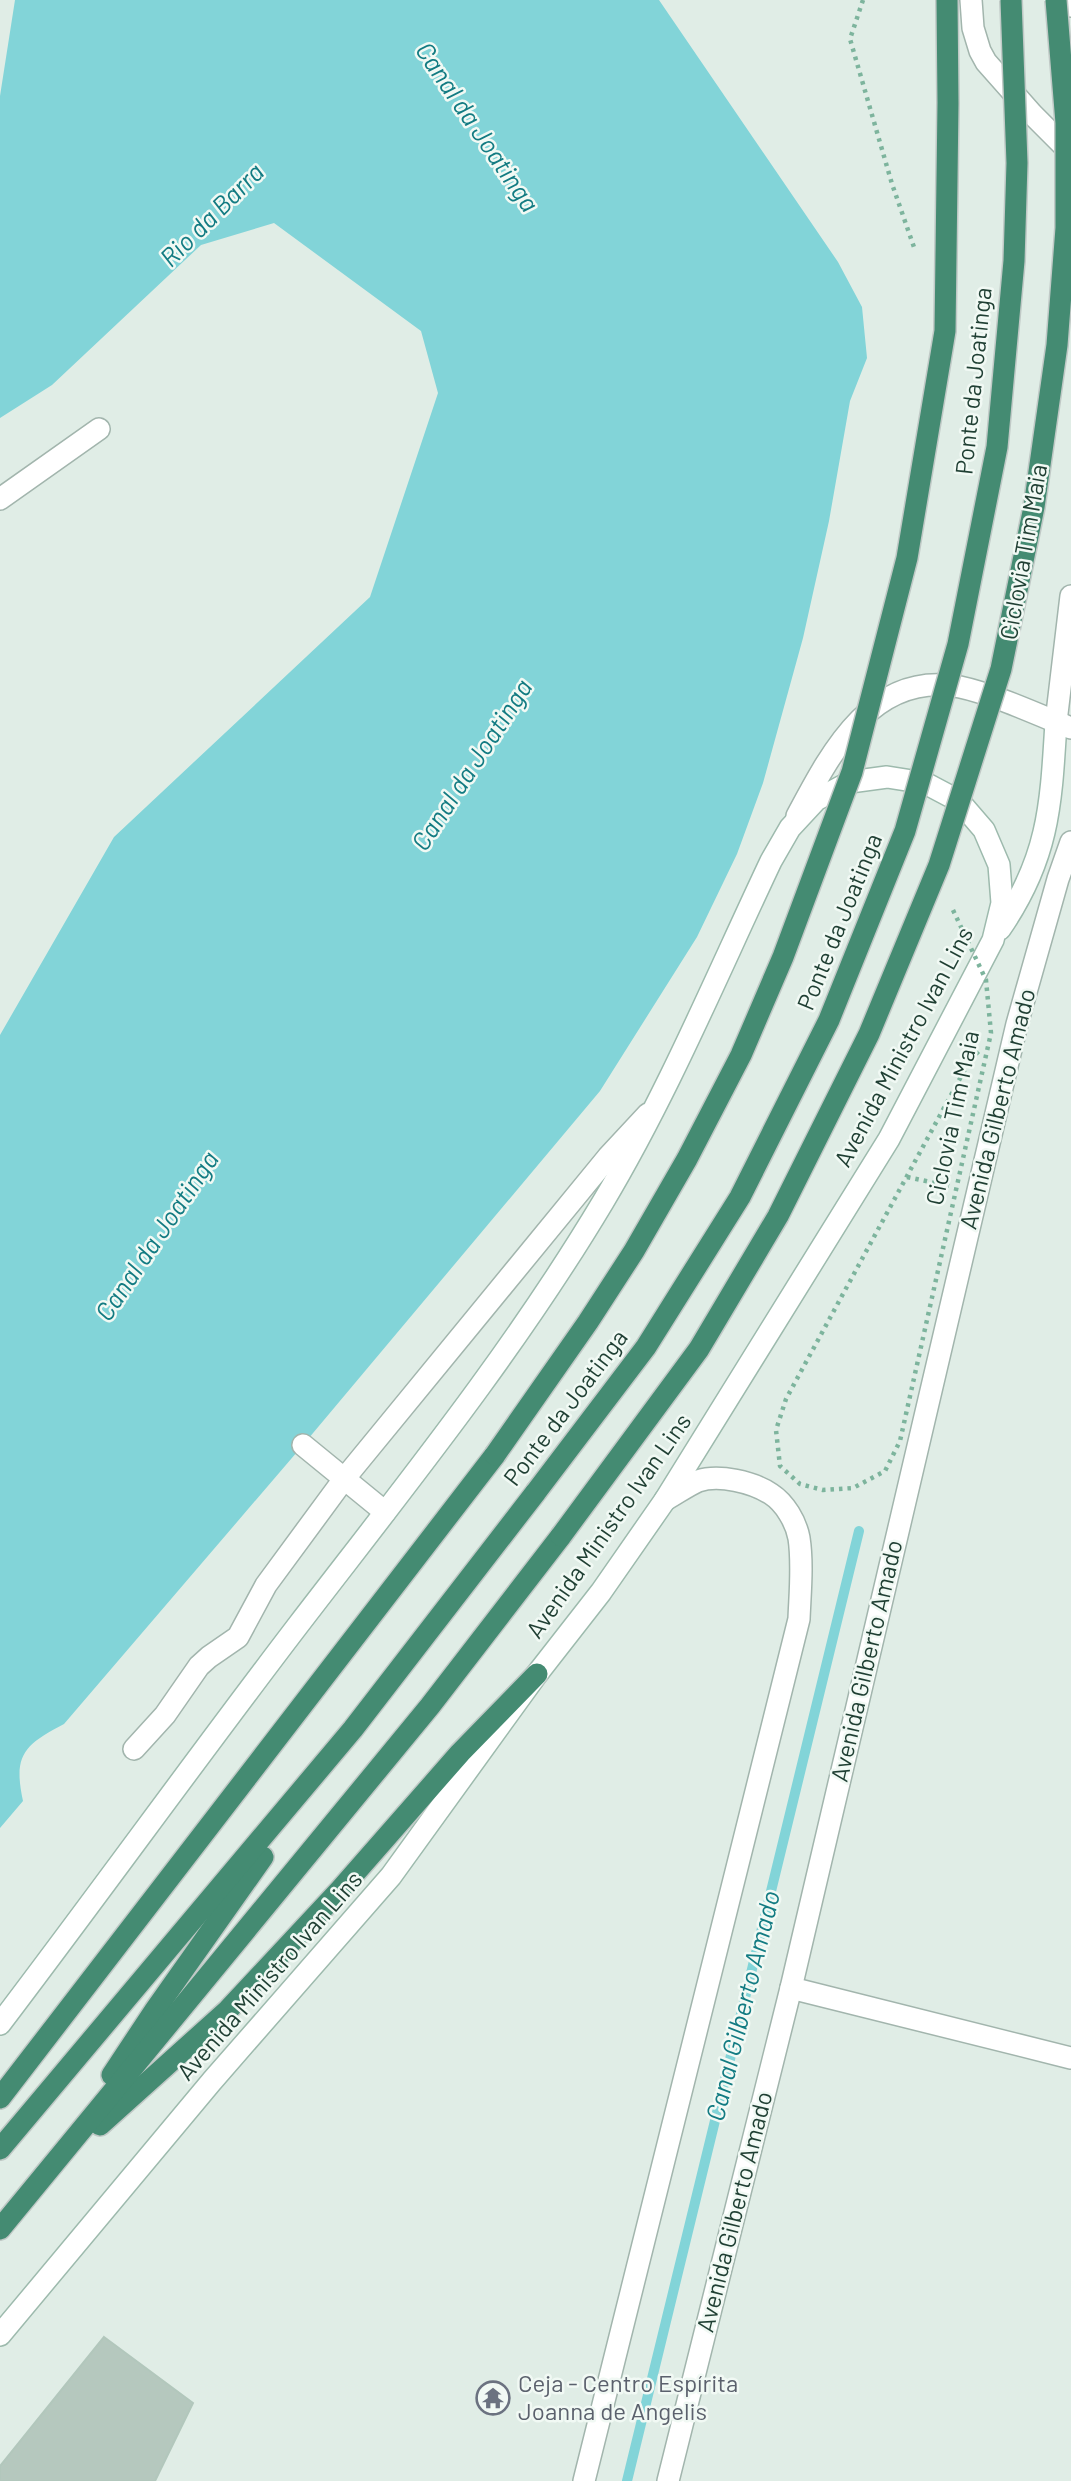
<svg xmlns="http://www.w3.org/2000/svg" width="1071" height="2481" font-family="Barlow,sans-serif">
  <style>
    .water { fill: #82d4d8 }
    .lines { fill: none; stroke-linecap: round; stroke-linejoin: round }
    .stream { stroke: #82d4d8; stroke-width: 10 }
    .building { fill: #b5c8be; stroke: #b2c7bc; stroke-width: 2 }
    .service-casing { stroke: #a2b5ad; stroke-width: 24 }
    .minor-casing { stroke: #a2b5ad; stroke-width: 24 }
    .secondary-casing { stroke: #9dbaad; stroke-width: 24 }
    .trunk-casing { stroke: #c0c9c6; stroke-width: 24 }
    .path { stroke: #7db49d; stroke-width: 4.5; stroke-dasharray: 3.5 5; stroke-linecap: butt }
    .service { stroke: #fff; stroke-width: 21 }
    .minor { stroke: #fff; stroke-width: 21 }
    .secondary { stroke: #fff; stroke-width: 21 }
    .trunk { stroke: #448b72; stroke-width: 21 }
    .trunk-bridge-casing { stroke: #c0c9c6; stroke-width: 24; stroke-linecap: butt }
    .path-bridge { stroke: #7db49d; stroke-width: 4.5; stroke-dasharray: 3.5 5; stroke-linecap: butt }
    .trunk-bridge { stroke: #448b72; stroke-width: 21 }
    .labels { text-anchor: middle; stroke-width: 5; stroke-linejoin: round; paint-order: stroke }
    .street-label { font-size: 24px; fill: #1f3f33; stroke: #f1f9f4 }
    .worship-label { font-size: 24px; fill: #5b616d; stroke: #f1f9f4; text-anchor: start }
    .water-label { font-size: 26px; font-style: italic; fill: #127b82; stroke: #f1f9f4 }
  </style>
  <rect width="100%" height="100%" fill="#e0ede6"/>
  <path class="water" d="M 15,0 L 659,0 L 838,262 L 862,307 L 867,358 L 850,401 L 829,521 L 803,638 L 763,783 L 737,854 L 697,937 L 600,1091 L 303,1445 L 64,1724 C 24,1745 13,1755 23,1801 L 0,1828 L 0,1035 L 114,837 L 370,597 L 438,393 L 421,331 L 274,223 L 201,245 L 52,385 L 0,418 L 0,96 Z"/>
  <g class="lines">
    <path class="stream" d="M 627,2481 L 859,1531"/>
  </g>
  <path class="building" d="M 104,2337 L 193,2403 L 155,2481 L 0,2481 L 0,2466 Z"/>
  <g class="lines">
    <defs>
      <g id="service">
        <path d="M 0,499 L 99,429"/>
        <path d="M 303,1445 L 385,1512"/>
        <path d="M 134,1749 L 165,1715 L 199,1666 L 209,1657 L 238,1637 L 266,1585 L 344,1479 L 608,1157 L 648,1114"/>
      </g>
      <g id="minor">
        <path d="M 971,0 L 973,28 L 980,51 L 986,62 L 1032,114 L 1071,153"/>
        <path d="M 1067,0 L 1071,6"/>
        <path d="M 1056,722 L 1071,596"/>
        <path d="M 797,816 C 831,752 873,670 960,687 C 993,694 1039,715 1071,728"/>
        <path d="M 791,1988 L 1071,2058"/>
        <path d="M 584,2481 L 799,1619 C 800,1593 803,1564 799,1538 C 796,1522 785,1503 771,1494 C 753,1482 719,1474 698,1481 C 687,1486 676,1494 665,1500"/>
        <path d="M 668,2481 L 791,1988 L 1017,1024 L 1058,879 L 1071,842"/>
      </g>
      <g id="secondary">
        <path d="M 1000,929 C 1049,858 1051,805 1056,722"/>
        <path d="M 0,2024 C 101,1891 198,1756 299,1624 C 405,1486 514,1351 603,1202 C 668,1093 717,975 771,861 L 790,828 L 816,800 L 850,782 L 887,777 L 925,783 L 959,801 L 984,830 L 999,865 L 1002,903 L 993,940 L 889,1139 L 665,1500 L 601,1592 L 537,1674 L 391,1876 L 212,2081 L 0,2335"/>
      </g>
      <g id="trunk">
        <path d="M 112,2075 L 155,2010 L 263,1857"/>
        <path d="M 0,2098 L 495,1455"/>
        <path d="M 100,2125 L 228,2010 L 340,1890 L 460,1753 L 537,1674"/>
        <path d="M 0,2149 L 353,1729 L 536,1492"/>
        <path d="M 0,2229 L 430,1706 L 561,1536"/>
      </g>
    </defs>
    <use href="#service" class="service-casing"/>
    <use href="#minor" class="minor-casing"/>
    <use href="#secondary" class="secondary-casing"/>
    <use href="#trunk" class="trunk-casing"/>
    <g class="path">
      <path d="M 863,0 L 850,39 L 892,184 L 915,250"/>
      <path d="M 970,1060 L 980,1050"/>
      <path d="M 907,1177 L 949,1186"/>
    </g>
    <use href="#service" class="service"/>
    <use href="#minor" class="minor"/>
    <use href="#secondary" class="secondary"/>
    <use href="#trunk" class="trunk"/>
    <defs>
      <g id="trunk-bridge">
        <path d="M 495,1455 L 588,1322 L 634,1251 L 687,1159 L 741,1055 L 783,957 L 852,772 L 907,558 L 945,331 L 948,103 L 947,0"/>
        <path d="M 536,1492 L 646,1347 L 740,1197 L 829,1020 L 905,831 L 958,644 L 997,447 L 1014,261 L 1017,163 L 1011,0"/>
        <path d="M 561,1536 L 699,1349 L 778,1216 L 869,1034 L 939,865 L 1001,669 L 1034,507 L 1057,345 L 1066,228 L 1066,123 L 1056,0"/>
      </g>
    </defs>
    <use href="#trunk-bridge" class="trunk-bridge-casing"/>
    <path class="path-bridge" d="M 953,910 L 986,980 L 991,1033 L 900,1441 L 885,1471 L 853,1488 L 823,1490 L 800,1484 L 780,1466 L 776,1430 L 786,1399 L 970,1060"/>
    <use href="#trunk-bridge" class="trunk-bridge"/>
  </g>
  <defs>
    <symbol id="temple-ring" viewBox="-11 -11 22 22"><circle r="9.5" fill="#f1f9f4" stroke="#6b7280" stroke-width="1.5"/><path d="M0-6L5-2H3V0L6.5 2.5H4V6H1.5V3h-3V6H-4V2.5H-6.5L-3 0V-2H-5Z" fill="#6b7280"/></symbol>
  </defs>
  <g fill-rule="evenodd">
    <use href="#temple-ring" x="474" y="2379" width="38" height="38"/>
  </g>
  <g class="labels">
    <g class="street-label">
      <text transform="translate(974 381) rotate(-84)" y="8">Ponte da Joatinga</text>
      <text transform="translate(1024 552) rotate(-80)" y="8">Ciclovia Tim Maia</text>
      <text transform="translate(840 922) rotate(-68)" y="8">Ponte da Joatinga</text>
      <text transform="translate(904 1047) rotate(-62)" y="8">Avenida Ministro Ivan Lins</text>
      <text transform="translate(998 1109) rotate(-76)" y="8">Avenida Gilberto Amado</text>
      <text transform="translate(953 1118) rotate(-78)" y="8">Ciclovia Tim Maia</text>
      <text transform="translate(566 1408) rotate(-53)" y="8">Ponte da Joatinga</text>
      <text transform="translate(609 1526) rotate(-55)" y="8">Avenida Ministro Ivan Lins</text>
      <text transform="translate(867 1661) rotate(-77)" y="8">Avenida Gilberto Amado</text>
      <text transform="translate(270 1976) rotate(-49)" y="8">Avenida Ministro Ivan Lins</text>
      <text transform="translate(735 2212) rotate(-76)" y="8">Avenida Gilberto Amado</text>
    </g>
    <g class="worship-label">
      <text x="518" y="2392">Ceja - Centro Espírita<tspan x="518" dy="28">Joanna de Angelis</tspan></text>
    </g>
    <g class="water-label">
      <text transform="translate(477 127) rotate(56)" y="9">Canal da Joatinga</text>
      <text transform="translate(212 215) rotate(-45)" y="9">Rio da Barra</text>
      <text transform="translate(472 765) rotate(-57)" y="9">Canal da Joatinga</text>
      <text transform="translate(157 1236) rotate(-56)" y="9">Canal da Joatinga</text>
      <text transform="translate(743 2006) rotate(-76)" y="9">Canal Gilberto Amado</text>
    </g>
  </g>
</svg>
